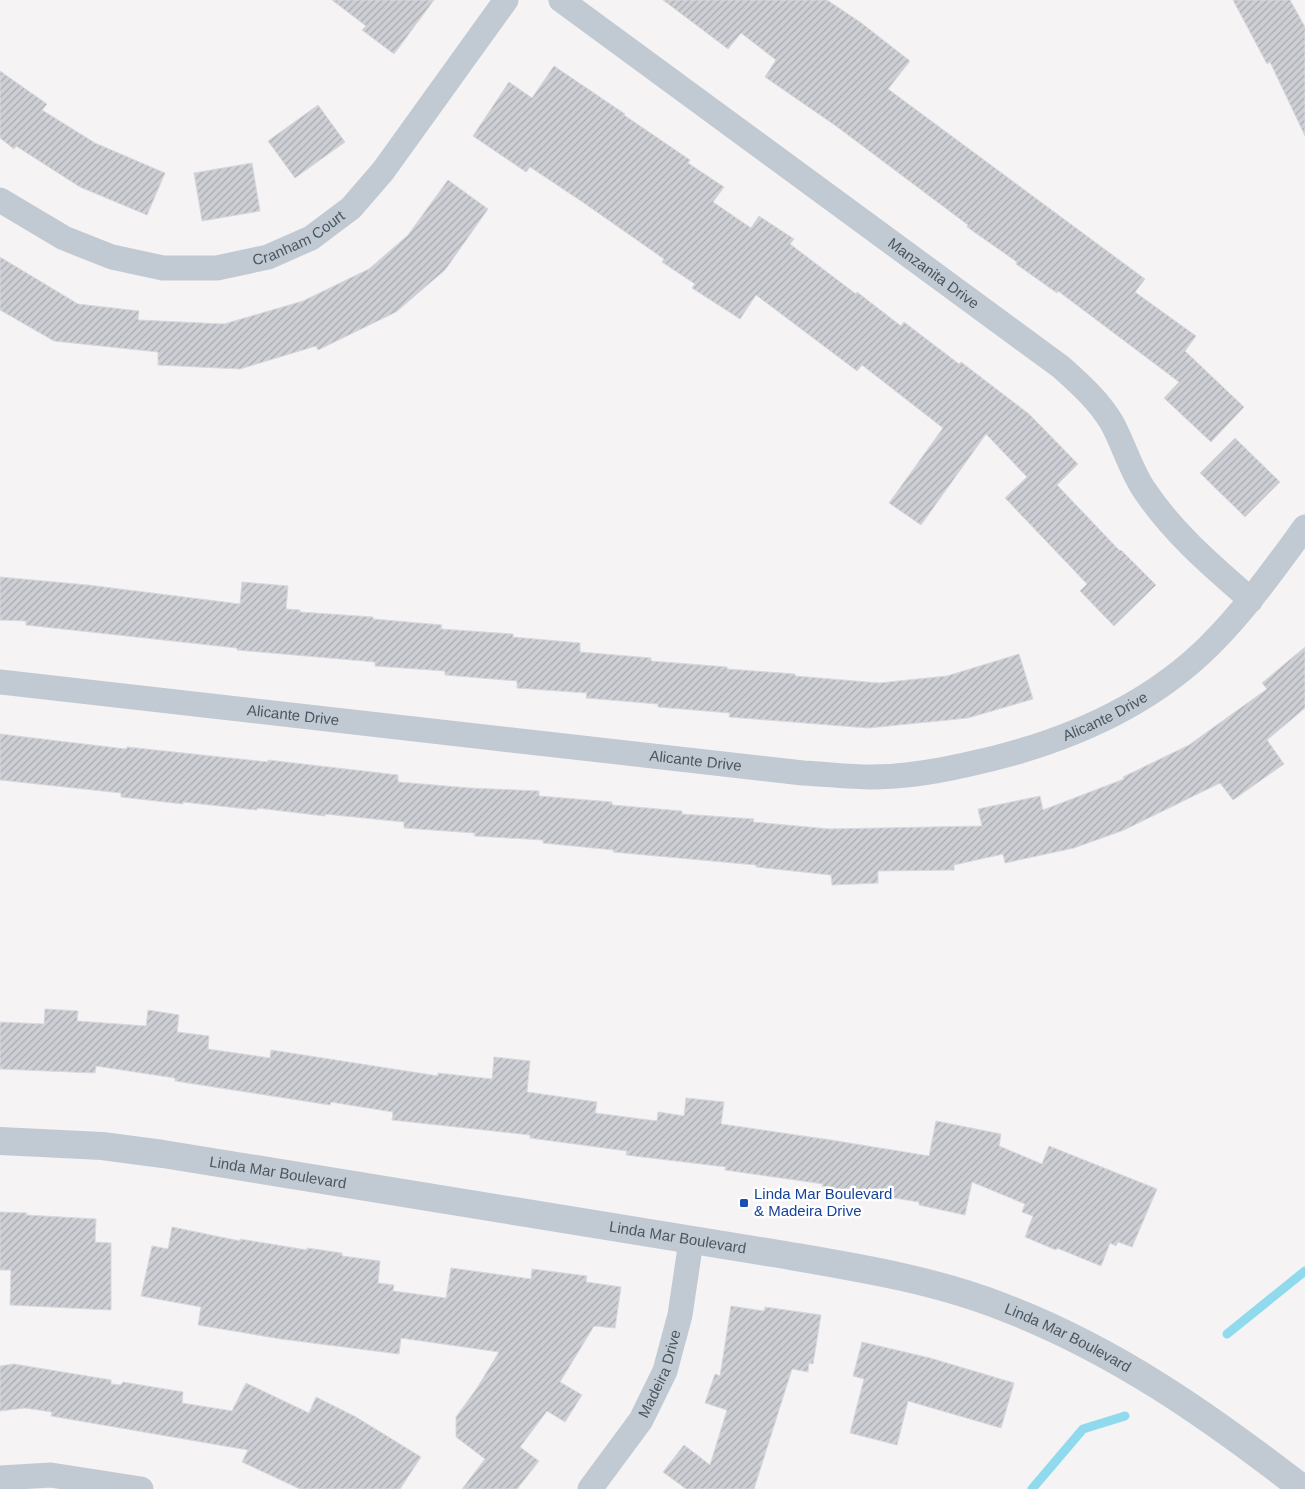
<svg xmlns="http://www.w3.org/2000/svg" width="1305" height="1489" font-family="Arial,sans-serif">
  <style>
    .lines { fill: none; stroke-linecap: round; stroke-linejoin: round }
    .stream { stroke: #90daee; stroke-width: 9 }
    .building { fill: url(#building-hatch); stroke: #d7d9de }
    .minor { stroke: #c1cad2; stroke-width: 25 }
    .tertiary { stroke: #c1cad2; stroke-width: 28 }
    .transit-dot { fill: #1a4fb4; stroke: #fff; stroke-width: 2 }
    .labels { text-anchor: middle; stroke-width: 5; stroke-linejoin: round; paint-order: stroke }
    .street-label { font-size: 15px; fill: #4a5661; stroke: #fff }
    .transit-label { font-size: 15px; fill: #164399; stroke: #fff; text-anchor: start }
  </style>
  <defs>
    <pattern id="building-hatch" width="6" height="6" patternUnits="userSpaceOnUse" patternTransform="scale(1.25)"><rect width="6" height="6" fill="#cdcfd5"/><path d="M-1 1l2-2M0 6l6-6M5 7l2-2" fill="none" stroke="#a8abb0"/></pattern>
  </defs>
  <rect width="100%" height="100%" fill="#f5f3f3"/>
  <g class="lines">
    <g class="stream">
      <path d="M 1227,1334 L 1305,1271"/>
      <path d="M 1032,1489 L 1083,1429 L 1125,1416"/>
    </g>
  </g>
  <g class="building">
    <path d="M 332,0 L 434,0 L 394,54 L 362,30 L 366,26 Z"/>
    <path d="M 663,0 L 827,0 L 860,22 L 910,61 L 888,89 L 1145,279 L 1135,292 L 1196,336 L 1185,351 L 1244,407 L 1211,442 L 1164,398 L 1179,382 L 1058,291 L 1057,293 L 1016,264 L 1017,262 L 967,227 L 968,225 L 836,126 L 765,77 L 776,60 L 741,33 L 728,49 Z"/>
    <path d="M 1233,0 L 1290,0 L 1305,27 L 1305,136 L 1270,62 L 1267,64 Z"/>
    <path d="M 554,66 L 625,114 L 624,115 L 690,160 L 688,163 L 724,187 L 713,202 L 751,228 L 759,216 L 794,239 L 790,244 L 856,294 L 857,292 L 901,326 L 904,322 L 959,364 L 961,362 L 1029,414 L 1078,464 L 1057,485 L 1120,551 L 1121,550 L 1156,585 L 1114,626 L 1080,591 L 1087,584 L 1005,498 L 1027,477 L 986,434 L 921,525 L 889,503 L 943,428 L 862,365 L 857,371 L 756,295 L 740,319 L 692,288 L 695,284 L 662,262 L 664,259 L 584,203 L 530,167 L 526,172 L 473,136 L 509,82 L 532,98 Z"/>
    <path d="M 0,71 L 47,104 L 42,110 L 95,143 L 165,173 L 147,215 L 80,187 L 16,146 L 14,149 L 0,138 Z"/>
    <path d="M 318,105 L 345,142 L 295,178 L 268,141 Z"/>
    <path d="M 252,163 L 260,211 L 202,221 L 194,173 Z"/>
    <path d="M 448,180 L 488,209 L 445,270 L 396,312 L 318,350 L 316,346 L 240,369 L 158,365 L 158,352 L 54,341 L 0,310 L 0,257 L 78,304 L 139,311 L 138,320 L 224,324 L 303,301 L 369,269 L 408,235 Z"/>
    <path d="M 1235,438 L 1280,482 L 1245,517 L 1200,473 Z"/>
    <path d="M 0,577 L 88,585 L 240,604 L 242,582 L 288,586 L 286,609 L 300,610 L 300,612 L 373,617 L 373,619 L 442,625 L 441,629 L 513,634 L 513,637 L 580,643 L 580,652 L 651,658 L 651,661 L 727,667 L 727,669 L 795,674 L 795,676 L 879,683 L 947,676 L 1019,654 L 1033,699 L 968,718 L 868,728 L 729,717 L 730,713 L 658,707 L 658,704 L 586,698 L 587,693 L 517,688 L 517,681 L 445,675 L 445,671 L 375,666 L 375,662 L 237,650 L 237,648 L 26,625 L 26,621 L 0,620 Z"/>
    <path d="M 1305,647 L 1305,708 L 1267,740 L 1284,764 L 1233,800 L 1220,783 L 1124,830 L 1074,848 L 1005,863 L 1003,854 L 954,865 L 954,870 L 878,871 L 878,883 L 832,885 L 831,875 L 756,867 L 756,865 L 613,852 L 614,850 L 543,843 L 543,840 L 474,836 L 475,833 L 404,828 L 404,822 L 325,814 L 325,816 L 257,808 L 257,810 L 183,802 L 183,804 L 121,797 L 121,793 L 0,780 L 0,734 L 126,749 L 127,747 L 268,762 L 268,760 L 398,775 L 398,782 L 470,788 L 539,791 L 539,796 L 612,802 L 612,805 L 682,811 L 682,814 L 754,819 L 753,822 L 830,829 L 982,826 L 978,809 L 1040,796 L 1043,810 L 1124,779 L 1123,777 L 1189,745 L 1267,689 L 1262,683 Z"/>
    <path d="M 45,1009 L 78,1011 L 77,1021 L 146,1026 L 148,1010 L 179,1015 L 177,1032 L 209,1036 L 208,1049 L 270,1058 L 271,1050 L 438,1076 L 438,1073 L 492,1079 L 494,1057 L 530,1061 L 527,1092 L 597,1102 L 595,1113 L 657,1121 L 658,1112 L 684,1116 L 686,1098 L 724,1102 L 721,1124 L 831,1140 L 929,1156 L 936,1121 L 1001,1134 L 999,1146 L 1042,1164 L 1049,1146 L 1157,1189 L 1132,1247 L 1118,1242 L 1116,1246 L 1110,1243 L 1101,1266 L 1057,1248 L 1056,1250 L 1025,1237 L 1033,1216 L 1022,1212 L 1025,1204 L 972,1182 L 965,1215 L 919,1205 L 919,1202 L 822,1186 L 823,1184 L 725,1170 L 726,1167 L 626,1155 L 627,1151 L 530,1138 L 530,1135 L 392,1120 L 393,1112 L 331,1102 L 330,1105 L 175,1081 L 175,1078 L 96,1066 L 95,1073 L 0,1069 L 0,1022 L 44,1024 Z"/>
    <path d="M 0,1212 L 27,1213 L 26,1215 L 96,1219 L 95,1242 L 111,1243 L 111,1310 L 10,1305 L 11,1270 L 0,1270 Z"/>
    <path d="M 172,1227 L 240,1241 L 240,1239 L 307,1250 L 307,1248 L 342,1253 L 342,1256 L 380,1261 L 378,1283 L 394,1285 L 393,1291 L 446,1298 L 451,1268 L 531,1279 L 532,1269 L 587,1276 L 586,1282 L 621,1287 L 615,1328 L 594,1326 L 560,1382 L 582,1395 L 565,1422 L 547,1411 L 520,1447 L 539,1461 L 517,1489 L 462,1489 L 485,1459 L 456,1437 L 456,1417 L 477,1388 L 499,1352 L 401,1338 L 399,1354 L 281,1339 L 198,1325 L 201,1307 L 141,1296 L 152,1246 L 168,1249 Z"/>
    <path d="M 731,1306 L 764,1311 L 765,1307 L 821,1315 L 813,1364 L 809,1363 L 808,1372 L 792,1369 L 754,1489 L 686,1489 L 663,1472 L 684,1445 L 710,1465 L 727,1410 L 705,1403 L 715,1374 L 720,1376 Z"/>
    <path d="M 862,1342 L 930,1358 L 1014,1383 L 1001,1428 L 908,1401 L 897,1445 L 850,1433 L 864,1379 L 853,1376 Z"/>
    <path d="M 14,1364 L 111,1380 L 111,1384 L 121,1385 L 123,1382 L 183,1392 L 182,1403 L 232,1411 L 246,1383 L 309,1413 L 316,1397 L 356,1417 L 421,1457 L 400,1489 L 300,1489 L 242,1462 L 248,1450 L 51,1416 L 52,1412 L 25,1408 L 0,1411 L 0,1366 Z"/>
  </g>
  <g class="lines">
    <g class="minor">
      <path id="s1" d="M 561,0 L 1061,367 C 1080,384 1099,401 1112,423 C 1124,445 1131,471 1145,491 C 1174,534 1212,566 1251,600"/>
      <path id="s2" d="M 0,200 L 64,238 L 112,257 L 163,268 L 217,268 L 268,257 L 311,238 L 351,208 L 383,171 L 506,0"/>
      <path id="s3" d="M 0,682 L 803,773 C 826,774 849,777 871,777 C 903,777 934,772 965,765 C 1055,746 1144,711 1210,645 C 1246,609 1275,568 1305,527"/>
      <path d="M 0,1478 L 51,1475 L 141,1489"/>
      <path id="s4" d="M 590,1489 L 641,1420 L 665,1371 L 680,1315 L 691,1241"/>
    </g>
    <path class="tertiary" id="s5" d="M 0,1141 L 102,1146 L 163,1154 L 779,1254 C 854,1267 932,1279 1003,1307 C 1115,1350 1209,1416 1303,1489"/>
  </g>
  <rect class="transit-dot" x="739" y="1198" width="10" height="10" rx="2.5"/>
  <g class="labels">
    <g class="street-label">
      <text dy="5" stroke="none"><textPath href="#s2" startOffset="320">Cranham Court</textPath></text>
      <text dy="5" stroke="none"><textPath href="#s1" startOffset="462">Manzanita Drive</textPath></text>
      <text dy="5" stroke="none"><textPath href="#s3" startOffset="295">Alicante Drive</textPath></text>
      <text dy="5" stroke="none"><textPath href="#s3" startOffset="1120">Alicante Drive</textPath></text>
      <text dy="5" stroke="none"><textPath href="#s3" startOffset="700">Alicante Drive</textPath></text>
      <text dy="5" stroke="none"><textPath href="#s5" startOffset="280">Linda Mar Boulevard</textPath></text>
      <text dy="5" stroke="none"><textPath href="#s5" startOffset="685">Linda Mar Boulevard</textPath></text>
      <text dy="5" stroke="none"><textPath href="#s5" startOffset="1090">Linda Mar Boulevard</textPath></text>
      <text dy="5" stroke="none"><textPath href="#s4" startOffset="136">Madeira Drive</textPath></text>
    </g>
    <g class="transit-label">
      <text x="754" y="1199">Linda Mar Boulevard<tspan x="754" dy="17">&amp; Madeira Drive</tspan></text>
    </g>
  </g>
</svg>
